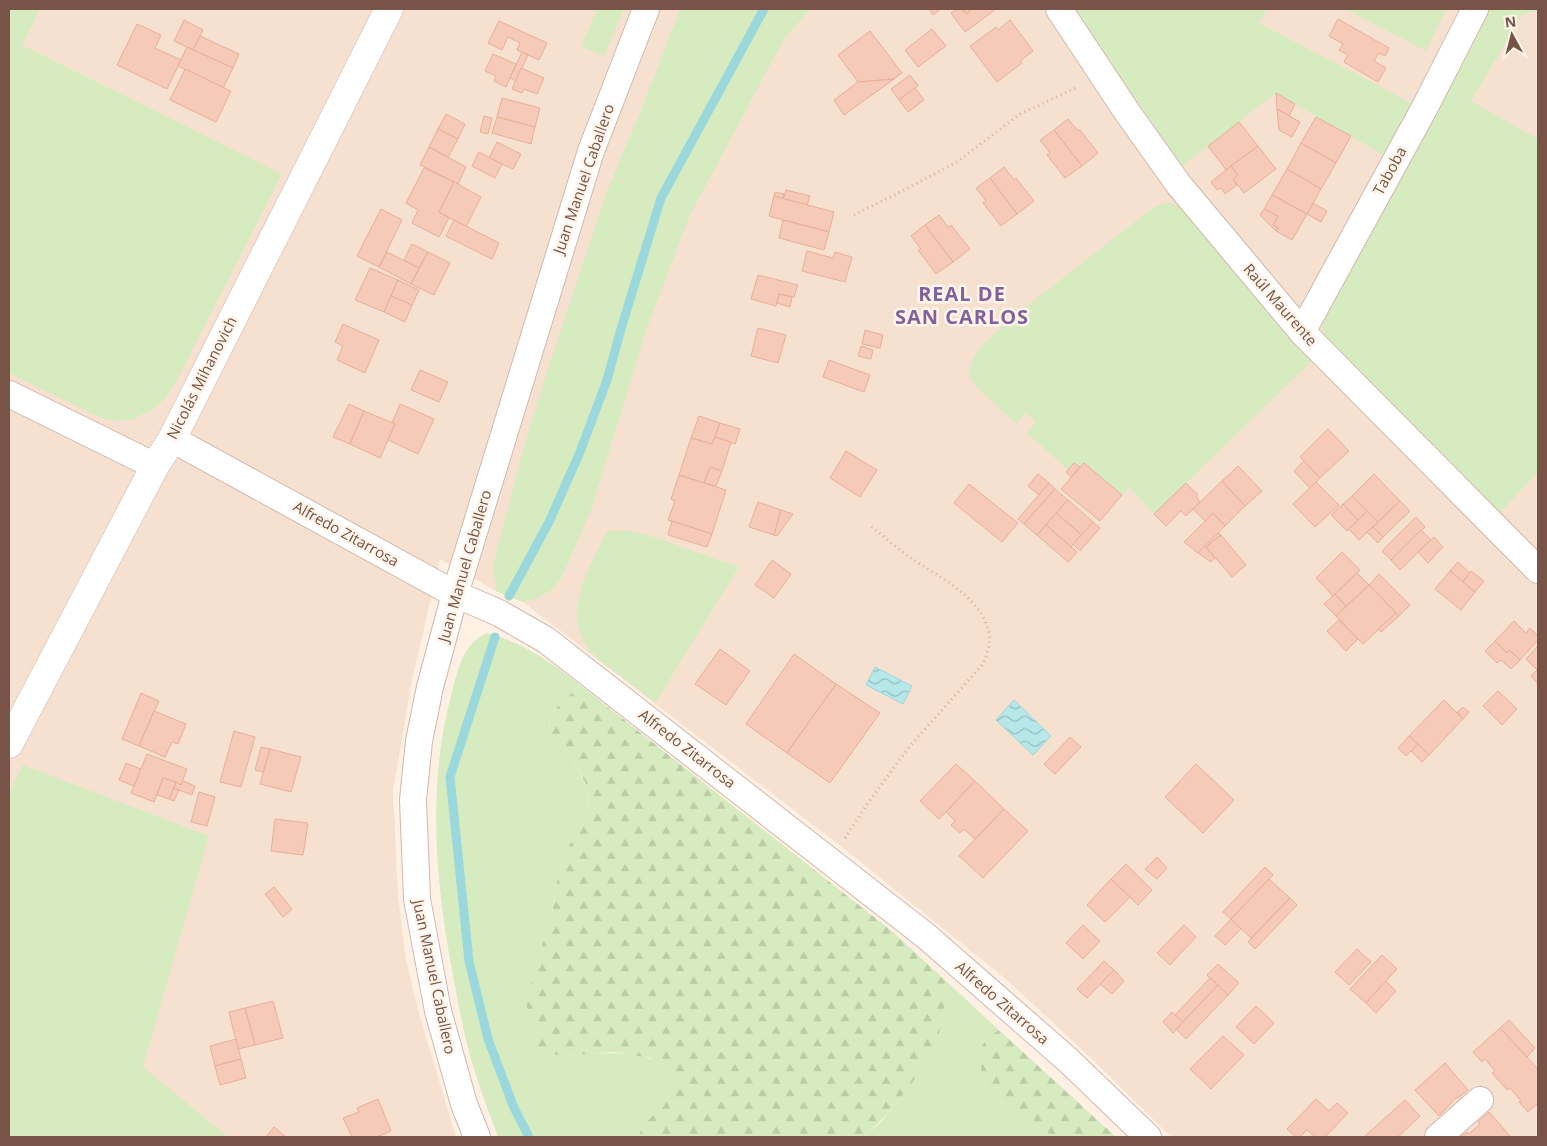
<svg xmlns="http://www.w3.org/2000/svg" width="1547" height="1146" font-family="'Open Sans',sans-serif">
  <style>
    .residential { fill: #f6e1d0 }
    .grass { fill: #d6ecc0 }
    .forest { fill: url(#forest-firs) }
    .water { fill: url(#water-waves); stroke: #9bd8db }
    .lines { fill: none; stroke-linecap: round; stroke-linejoin: round }
    .stream { stroke: #9bd8db; stroke-width: 9 }
    .building { fill: #f5cab8; stroke: #e9ae97 }
    .minor-casing { stroke: #d2b8ab; stroke-width: 28 }
    .tertiary-casing { stroke: #d2b8ab; stroke-width: 29 }
    .path { stroke: #daad9b; stroke-width: 3; stroke-dasharray: 1 4; stroke-linecap: butt }
    .minor { stroke: #fff; stroke-width: 26 }
    .tertiary { stroke: #fff; stroke-width: 28 }
    .labels { text-anchor: middle; stroke-width: 5; stroke-linejoin: round; paint-order: stroke }
    .street-label { font-size: 15px; fill: #785347; stroke: #fff5ea }
    .district-label { font-size: 20px; font-weight: bold; letter-spacing: 1px; fill: #82629c; stroke: #fff5ea }
  </style>
  <defs>
    <pattern id="forest-firs" width="22" height="20" patternUnits="userSpaceOnUse" patternTransform="scale(1.25)"><rect width="22" height="20" fill="#d6ecc0"/><path d="M5 1l3.5 6h-7zM16 11l3.5 6h-7z" fill="#bbcca6"/></pattern>
    <pattern id="water-waves" width="16" height="10" patternUnits="userSpaceOnUse" patternTransform="scale(1.25)"><rect width="16" height="10" fill="#b6e7e9"/><path d="M0 5q4-4 8 0t8 0" fill="none" stroke="#99bebf"/></pattern>
  </defs>
  <rect width="100%" height="100%" fill="#fef0e3"/>
  <path class="residential" d="M 9,9 L 1538,9 L 1538,1137 L 1171,1137 L 1092,1059 L 1007,980 L 856,858 L 523,602 L 496,591 L 440,559 L 412,680 L 393,791 L 398,896 L 406,959 L 418,1010 L 456,1137 L 9,1137 Z"/>
  <g class="grass">
    <path d="M 9,9 L 40,9 L 22,45 L 282,174 L 178,378 L 165,399 L 151,410 L 134,419 L 118,421 L 101,418 L 9,373 Z"/>
    <path d="M 597,9 L 624,9 L 604,56 L 581,47 Z"/>
    <path d="M 680,9 L 811,9 L 785,37 L 689,217 L 646,331 L 591,510 L 562,577 L 553,589 L 538,598 L 523,602 L 496,591 L 493,568 L 498,546 L 522,454 L 546,375 L 607,191 L 640,113 Z"/>
    <path d="M 1074,9 L 1267,9 L 1259,23 L 1413,104 L 1385,156 L 1276,93 L 1182,166 Z"/>
    <path d="M 1345,9 L 1446,9 L 1426,51 Z"/>
    <path d="M 1490,9 L 1538,9 L 1538,11 L 1522,15 L 1471,101 L 1538,139 L 1538,472 L 1495,518 L 1325,339 C 1316,316 1333,298 1344,278 Z"/>
    <path d="M 1165,203 L 1171,203 L 1183,208 L 1312,361 L 1154,514 L 1130,488 L 1122,495 L 1084,463 L 1080,467 L 1074,463 L 1068,470 L 1027,433 L 1036,421 L 1026,413 L 1016,424 L 972,382 L 969,372 L 973,358 L 983,345 L 1010,319 L 1154,207 Z"/>
    <path d="M 607,531 L 630,531 L 645,534 L 739,567 L 655,703 C 642,692 628,682 615,672 C 608,667 600,662 594,655 C 558,618 589,569 607,531 Z"/>
    <path d="M 487,633 C 522,642 552,663 580,685 L 549,715 L 550,736 L 570,756 L 585,783 L 590,810 L 581,830 L 567,848 L 557,881 L 552,915 L 543,942 L 565,1056 C 591,1053 653,1047 669,1072 C 671,1075 672,1079 673,1083 L 664,1106 L 647,1121 L 637,1137 L 498,1137 C 490,1115 481,1092 474,1069 C 464,1037 458,1003 452,970 C 435,879 427,781 452,692 C 458,669 463,643 487,633 Z"/>
    <path d="M 23,765 L 209,836 L 143,1067 L 228,1137 L 9,1137 L 9,792 Z"/>
    <path d="M 945,980 L 999,1030 L 987,1038 L 978,1052 L 982,1074 L 987,1093 L 1054,1137 L 863,1137 L 880,1123 L 901,1097 L 942,1023 Z"/>
  </g>
  <g class="forest">
    <path d="M 580,685 L 893,932 L 945,980 C 944,994 945,1010 942,1023 C 933,1062 893,1112 863,1137 L 637,1137 L 647,1121 L 664,1106 L 673,1083 L 668,1070 L 650,1058 L 613,1052 L 565,1056 L 542,1053 L 533,1037 L 526,1002 L 543,942 L 552,915 L 557,881 L 562,863 L 567,848 L 581,830 L 590,810 L 585,782 L 570,756 L 550,736 L 549,715 Z"/>
    <path d="M 999,1030 L 1116,1137 L 1054,1137 L 987,1093 L 982,1074 L 978,1052 L 987,1038 Z"/>
  </g>
  <g class="water">
    <path d="M 875,667 L 912,686 L 903,704 L 866,685 Z"/>
    <path d="M 1014,700 L 1051,736 L 1033,755 L 996,720 Z"/>
  </g>
  <g class="lines">
    <g class="stream">
      <path d="M 509,596 L 549,522 L 580,452 L 607,380 L 621,329 L 661,198 L 764,9"/>
      <path d="M 495,637 L 450,777 L 469,961 L 488,1039 L 514,1108 L 529,1137"/>
    </g>
  </g>
  <g class="building">
    <path d="M 929,9 L 941,9 L 933,15 Z"/>
    <path d="M 958,9 L 962,9 L 966,14 L 972,9 L 996,9 L 965,32 L 951,13 Z"/>
    <path d="M 962,9 L 972,9 L 966,14 Z"/>
    <path d="M 1338,19 L 1389,48 L 1385,56 L 1379,53 L 1374,61 L 1386,68 L 1378,82 L 1344,62 L 1348,55 L 1339,50 L 1343,44 L 1329,36 Z"/>
    <path d="M 184,20 L 203,30 L 193,50 L 174,41 Z"/>
    <path d="M 1010,20 L 1033,51 L 1020,61 L 1022,63 L 997,82 L 970,46 L 996,27 L 998,30 Z"/>
    <path d="M 499,21 L 547,43 L 539,60 L 517,50 L 520,43 L 508,37 L 502,50 L 488,43 Z"/>
    <path d="M 137,24 L 161,35 L 155,48 L 181,60 L 167,89 L 117,65 Z"/>
    <path d="M 932,29 L 946,46 L 918,67 L 905,50 Z"/>
    <path d="M 870,31 L 902,73 L 894,79 L 858,82 L 838,55 Z"/>
    <path d="M 200,36 L 239,54 L 233,68 L 193,50 Z"/>
    <path d="M 187,47 L 233,68 L 223,88 L 178,66 Z"/>
    <path d="M 522,52 L 528,55 L 516,81 L 510,78 Z"/>
    <path d="M 493,54 L 516,64 L 506,87 L 494,81 L 496,76 L 485,71 Z"/>
    <path d="M 521,68 L 544,78 L 537,94 L 524,89 L 522,93 L 512,89 Z"/>
    <path d="M 185,69 L 231,91 L 216,122 L 170,100 Z"/>
    <path d="M 910,75 L 918,86 L 899,100 L 891,89 Z"/>
    <path d="M 894,79 L 844,115 L 834,100 L 858,82 Z"/>
    <path d="M 915,88 L 924,100 L 908,112 L 899,100 Z"/>
    <path d="M 1276,93 L 1295,104 L 1289,116 L 1277,109 Z"/>
    <path d="M 502,98 L 540,108 L 535,127 L 497,117 Z"/>
    <path d="M 1277,109 L 1300,122 L 1292,137 L 1279,130 Z"/>
    <path d="M 446,114 L 465,124 L 458,139 L 438,129 Z"/>
    <path d="M 484,116 L 492,118 L 488,134 L 480,132 Z"/>
    <path d="M 497,117 L 535,127 L 531,144 L 492,133 Z"/>
    <path d="M 1316,117 L 1351,136 L 1336,163 L 1301,143 Z"/>
    <path d="M 1068,119 L 1078,131 L 1080,130 L 1098,153 L 1082,166 L 1054,130 Z"/>
    <path d="M 1239,122 L 1258,146 L 1226,170 L 1208,146 Z"/>
    <path d="M 438,129 L 458,139 L 448,157 L 429,147 Z"/>
    <path d="M 1054,130 L 1082,166 L 1065,178 L 1047,155 L 1050,153 L 1040,140 Z"/>
    <path d="M 497,142 L 521,154 L 513,169 L 489,158 Z"/>
    <path d="M 1301,143 L 1336,163 L 1321,189 L 1287,169 Z"/>
    <path d="M 1258,146 L 1276,169 L 1244,193 L 1233,179 L 1238,175 L 1231,166 Z"/>
    <path d="M 429,147 L 466,167 L 458,184 L 420,165 Z"/>
    <path d="M 479,152 L 502,164 L 495,178 L 472,166 Z"/>
    <path d="M 1231,166 L 1238,175 L 1233,179 L 1237,185 L 1225,194 L 1221,188 L 1217,190 L 1211,182 Z"/>
    <path d="M 1004,167 L 1014,180 L 1016,178 L 1034,201 L 1017,214 L 990,178 Z"/>
    <path d="M 424,168 L 454,182 L 439,212 L 449,218 L 439,237 L 412,223 L 418,210 L 406,203 Z"/>
    <path d="M 1287,169 L 1321,189 L 1307,214 L 1272,195 Z"/>
    <path d="M 990,178 L 1017,214 L 1001,226 L 983,203 L 986,201 L 976,188 Z"/>
    <path d="M 454,182 L 481,197 L 466,227 L 439,212 Z"/>
    <path d="M 786,190 L 810,196 L 807,205 L 783,199 Z"/>
    <path d="M 775,192 L 784,194 L 783,199 L 774,196 Z"/>
    <path d="M 1272,195 L 1307,214 L 1292,240 L 1276,231 L 1278,228 L 1273,225 L 1278,216 L 1264,209 Z"/>
    <path d="M 774,196 L 834,212 L 829,232 L 769,216 Z"/>
    <path d="M 1313,203 L 1327,211 L 1321,222 L 1307,214 Z"/>
    <path d="M 381,209 L 402,220 L 379,267 L 357,256 Z"/>
    <path d="M 1264,209 L 1278,216 L 1273,225 L 1278,228 L 1276,231 L 1260,215 Z"/>
    <path d="M 939,215 L 949,228 L 951,225 L 970,249 L 953,262 L 925,225 Z"/>
    <path d="M 454,220 L 499,243 L 492,259 L 446,236 Z"/>
    <path d="M 783,220 L 829,232 L 824,250 L 779,238 Z"/>
    <path d="M 925,225 L 953,262 L 936,274 L 918,250 L 921,249 L 911,236 Z"/>
    <path d="M 412,244 L 428,252 L 419,268 L 404,260 Z"/>
    <path d="M 807,251 L 833,258 L 835,252 L 852,257 L 845,282 L 802,271 Z"/>
    <path d="M 387,252 L 419,268 L 411,284 L 379,267 Z"/>
    <path d="M 428,252 L 450,263 L 434,295 L 411,284 Z"/>
    <path d="M 370,268 L 398,280 L 384,312 L 355,300 Z"/>
    <path d="M 758,275 L 798,285 L 794,297 L 779,294 L 776,306 L 751,299 Z"/>
    <path d="M 398,280 L 419,290 L 412,305 L 391,296 Z"/>
    <path d="M 779,294 L 792,297 L 790,307 L 777,303 Z"/>
    <path d="M 391,296 L 412,305 L 405,322 L 384,312 Z"/>
    <path d="M 343,324 L 379,340 L 365,373 L 337,360 L 343,346 L 335,342 Z"/>
    <path d="M 758,328 L 786,335 L 778,363 L 751,356 Z"/>
    <path d="M 865,330 L 883,335 L 880,348 L 862,344 Z"/>
    <path d="M 861,346 L 873,350 L 871,359 L 858,356 Z"/>
    <path d="M 829,360 L 870,375 L 864,392 L 823,377 Z"/>
    <path d="M 420,370 L 448,382 L 439,402 L 411,390 Z"/>
    <path d="M 349,404 L 364,411 L 350,444 L 333,437 Z"/>
    <path d="M 400,404 L 434,419 L 418,454 L 388,440 L 395,424 L 392,423 Z"/>
    <path d="M 364,411 L 395,424 L 380,458 L 350,444 Z"/>
    <path d="M 699,416 L 720,423 L 712,444 L 691,438 Z"/>
    <path d="M 720,423 L 740,429 L 735,444 L 715,437 Z"/>
    <path d="M 1328,429 L 1349,451 L 1320,478 L 1300,457 Z"/>
    <path d="M 715,437 L 731,442 L 722,471 L 710,467 L 704,483 L 679,475 L 691,438 L 712,444 Z"/>
    <path d="M 846,451 L 877,470 L 860,497 L 830,478 Z"/>
    <path d="M 1304,461 L 1320,478 L 1310,488 L 1294,471 Z"/>
    <path d="M 1074,463 L 1080,467 L 1071,477 L 1066,472 Z"/>
    <path d="M 1084,463 L 1122,495 L 1100,521 L 1061,489 Z"/>
    <path d="M 1238,466 L 1262,491 L 1245,506 L 1222,481 Z"/>
    <path d="M 710,467 L 722,471 L 716,486 L 704,483 Z"/>
    <path d="M 1038,474 L 1049,483 L 1039,495 L 1028,486 Z"/>
    <path d="M 1374,474 L 1400,501 L 1378,522 L 1352,496 Z"/>
    <path d="M 679,475 L 726,490 L 712,534 L 668,520 L 675,501 L 671,499 Z"/>
    <path d="M 1222,481 L 1245,506 L 1225,526 L 1213,513 L 1205,521 L 1193,509 Z"/>
    <path d="M 1316,482 L 1339,505 L 1315,527 L 1293,504 Z"/>
    <path d="M 1049,483 L 1055,489 L 1024,524 L 1018,519 Z"/>
    <path d="M 1186,483 L 1198,495 L 1196,497 L 1200,502 L 1186,516 L 1181,511 L 1166,526 L 1154,514 Z"/>
    <path d="M 969,484 L 1018,523 L 1002,542 L 954,503 Z"/>
    <path d="M 1055,489 L 1068,500 L 1037,535 L 1024,524 Z"/>
    <path d="M 1352,496 L 1367,511 L 1358,520 L 1343,504 Z"/>
    <path d="M 1068,500 L 1093,522 L 1082,535 L 1056,513 Z"/>
    <path d="M 1400,501 L 1410,511 L 1383,537 L 1373,527 Z"/>
    <path d="M 758,502 L 781,510 L 774,535 L 749,527 Z"/>
    <path d="M 1343,504 L 1358,520 L 1347,531 L 1331,515 Z"/>
    <path d="M 781,510 L 793,514 L 777,536 L 774,535 Z"/>
    <path d="M 1367,511 L 1378,522 L 1359,540 L 1349,529 Z"/>
    <path d="M 1056,513 L 1082,535 L 1071,547 L 1046,525 Z"/>
    <path d="M 1213,513 L 1225,526 L 1198,553 L 1184,542 Z"/>
    <path d="M 1416,517 L 1425,527 L 1391,560 L 1382,551 Z"/>
    <path d="M 672,521 L 712,534 L 707,547 L 668,535 Z"/>
    <path d="M 1093,522 L 1100,528 L 1080,551 L 1073,544 Z"/>
    <path d="M 1046,525 L 1077,552 L 1068,562 L 1037,535 Z"/>
    <path d="M 1373,527 L 1383,537 L 1378,543 L 1367,532 Z"/>
    <path d="M 1421,530 L 1431,540 L 1400,570 L 1391,560 Z"/>
    <path d="M 1218,533 L 1221,535 L 1206,547 L 1215,558 L 1211,562 L 1198,553 Z"/>
    <path d="M 1221,535 L 1246,565 L 1232,577 L 1206,547 Z"/>
    <path d="M 1434,537 L 1443,547 L 1428,563 L 1418,552 Z"/>
    <path d="M 1342,552 L 1360,570 L 1333,596 L 1316,578 Z"/>
    <path d="M 772,560 L 791,574 L 774,598 L 755,585 Z"/>
    <path d="M 1458,562 L 1470,573 L 1463,582 L 1450,571 Z"/>
    <path d="M 1450,571 L 1475,592 L 1461,610 L 1435,589 Z"/>
    <path d="M 1471,571 L 1484,581 L 1475,592 L 1463,582 Z"/>
    <path d="M 1357,573 L 1369,585 L 1346,606 L 1335,594 Z"/>
    <path d="M 1379,574 L 1410,605 L 1399,616 L 1369,585 Z"/>
    <path d="M 1369,585 L 1396,613 L 1363,644 L 1336,616 Z"/>
    <path d="M 1335,594 L 1346,606 L 1336,616 L 1324,604 Z"/>
    <path d="M 1396,613 L 1399,616 L 1381,632 L 1378,629 Z"/>
    <path d="M 1339,620 L 1358,639 L 1346,651 L 1327,631 Z"/>
    <path d="M 1514,621 L 1526,633 L 1530,628 L 1538,636 L 1538,640 L 1520,660 L 1509,650 L 1507,653 L 1495,641 Z"/>
    <path d="M 1495,641 L 1507,653 L 1509,650 L 1520,660 L 1511,669 L 1501,660 L 1497,663 L 1485,651 Z"/>
    <path d="M 1538,646 L 1538,669 L 1537,670 L 1526,659 Z"/>
    <path d="M 720,649 L 750,671 L 726,705 L 695,684 Z"/>
    <path d="M 794,654 L 836,684 L 787,753 L 746,724 Z"/>
    <path d="M 1538,669 L 1538,684 L 1531,676 Z"/>
    <path d="M 836,684 L 880,713 L 830,783 L 787,753 Z"/>
    <path d="M 1498,691 L 1517,709 L 1502,725 L 1483,706 Z"/>
    <path d="M 141,693 L 159,701 L 139,746 L 122,739 Z"/>
    <path d="M 1444,700 L 1463,719 L 1429,755 L 1409,736 Z"/>
    <path d="M 1463,707 L 1469,712 L 1463,719 L 1457,712 Z"/>
    <path d="M 154,711 L 186,724 L 178,744 L 172,742 L 165,757 L 139,746 Z"/>
    <path d="M 234,731 L 255,737 L 241,787 L 220,782 Z"/>
    <path d="M 1409,736 L 1418,744 L 1406,756 L 1398,748 Z"/>
    <path d="M 1070,737 L 1081,747 L 1055,774 L 1044,764 Z"/>
    <path d="M 1418,744 L 1429,755 L 1422,762 L 1411,751 Z"/>
    <path d="M 261,747 L 270,749 L 263,772 L 255,770 Z"/>
    <path d="M 270,749 L 301,757 L 291,792 L 260,784 Z"/>
    <path d="M 147,754 L 187,769 L 181,785 L 163,778 L 154,802 L 131,793 Z"/>
    <path d="M 126,763 L 141,769 L 134,786 L 119,780 Z"/>
    <path d="M 956,764 L 975,781 L 939,819 L 920,801 Z"/>
    <path d="M 1196,764 L 1234,800 L 1203,833 L 1165,797 Z"/>
    <path d="M 163,778 L 176,782 L 169,799 L 157,795 Z"/>
    <path d="M 183,781 L 195,786 L 192,795 L 174,788 L 176,782 L 181,785 Z"/>
    <path d="M 975,781 L 1004,809 L 975,839 L 964,829 L 960,833 L 951,825 L 955,821 L 946,812 Z"/>
    <path d="M 174,788 L 179,790 L 174,801 L 169,799 Z"/>
    <path d="M 199,792 L 215,797 L 207,826 L 191,822 Z"/>
    <path d="M 1004,809 L 1028,831 L 983,878 L 959,856 Z"/>
    <path d="M 275,819 L 308,823 L 303,855 L 271,851 Z"/>
    <path d="M 1157,857 L 1167,868 L 1157,879 L 1145,869 Z"/>
    <path d="M 1126,864 L 1152,890 L 1138,905 L 1111,879 Z"/>
    <path d="M 1265,867 L 1273,875 L 1231,919 L 1223,912 Z"/>
    <path d="M 1111,879 L 1130,897 L 1105,922 L 1087,905 Z"/>
    <path d="M 1269,879 L 1290,898 L 1251,938 L 1231,919 Z"/>
    <path d="M 274,887 L 292,909 L 283,917 L 265,894 Z"/>
    <path d="M 1290,898 L 1297,905 L 1255,949 L 1248,942 Z"/>
    <path d="M 1231,919 L 1241,929 L 1225,945 L 1215,936 Z"/>
    <path d="M 1083,925 L 1100,941 L 1083,959 L 1066,943 Z"/>
    <path d="M 1184,925 L 1196,937 L 1170,965 L 1157,953 Z"/>
    <path d="M 1357,949 L 1371,962 L 1349,985 L 1335,972 Z"/>
    <path d="M 1382,955 L 1397,969 L 1366,1003 L 1350,989 Z"/>
    <path d="M 1104,961 L 1114,970 L 1087,998 L 1077,989 Z"/>
    <path d="M 1218,964 L 1239,983 L 1228,995 L 1207,975 Z"/>
    <path d="M 1114,970 L 1124,981 L 1112,994 L 1100,984 Z"/>
    <path d="M 1210,978 L 1218,985 L 1183,1022 L 1175,1015 Z"/>
    <path d="M 1386,981 L 1396,991 L 1376,1013 L 1366,1003 Z"/>
    <path d="M 1218,985 L 1228,995 L 1186,1039 L 1176,1029 Z"/>
    <path d="M 273,1001 L 283,1038 L 255,1045 L 245,1008 Z"/>
    <path d="M 1256,1006 L 1274,1023 L 1254,1044 L 1236,1027 Z"/>
    <path d="M 245,1008 L 255,1045 L 238,1049 L 229,1012 Z"/>
    <path d="M 1172,1012 L 1183,1022 L 1173,1033 L 1163,1022 Z"/>
    <path d="M 1509,1020 L 1535,1048 L 1527,1057 L 1500,1028 Z"/>
    <path d="M 1500,1028 L 1538,1069 L 1538,1103 L 1528,1112 L 1519,1102 L 1521,1101 L 1510,1088 L 1507,1090 L 1492,1073 L 1495,1071 L 1485,1059 L 1482,1062 L 1473,1052 Z"/>
    <path d="M 1223,1036 L 1244,1055 L 1211,1089 L 1190,1069 Z"/>
    <path d="M 236,1039 L 241,1059 L 215,1066 L 210,1046 Z"/>
    <path d="M 241,1059 L 246,1078 L 220,1085 L 215,1066 Z"/>
    <path d="M 1445,1063 L 1468,1090 L 1458,1098 L 1457,1097 L 1439,1116 L 1415,1090 Z"/>
    <path d="M 378,1099 L 391,1131 L 377,1137 L 352,1137 L 343,1118 L 359,1112 L 357,1108 Z"/>
    <path d="M 1316,1099 L 1329,1111 L 1337,1103 L 1348,1113 L 1325,1137 L 1315,1137 L 1307,1130 L 1300,1137 L 1296,1137 L 1287,1129 Z"/>
    <path d="M 1405,1100 L 1420,1116 L 1398,1137 L 1364,1137 Z"/>
    <path d="M 1489,1112 L 1511,1137 L 1461,1137 L 1467,1132 L 1469,1134 L 1480,1124 L 1478,1122 Z"/>
    <path d="M 274,1127 L 286,1137 L 266,1137 Z"/>
  </g>
  <g class="lines">
    <defs>
      <g id="minor">
        <path d="M 1059,9 L 1127,112 L 1179,185 L 1302,332 L 1538,570"/>
        <path d="M 1302,332 L 1425,107 L 1475,9"/>
        <path d="M 9,394 L 155,466"/>
        <path d="M 172,439 L 455,594 L 499,613 L 546,640 L 926,936 L 1069,1061 L 1148,1137"/>
        <path d="M 477,1137 L 464,1104 L 438,1011 L 417,899 L 413,800 L 419,741 L 430,687 L 455,594 L 591,151 L 646,9"/>
        <path d="M 1438,1137 L 1480,1100"/>
      </g>
      <path id="tertiary" d="M 9,744 L 155,466 L 172,439 L 389,9"/>
    </defs>
    <use href="#minor" class="minor-casing"/>
    <use href="#tertiary" class="tertiary-casing"/>
    <g class="path">
      <path d="M 854,215 L 908,188 L 957,162 L 1020,114 L 1078,87"/>
      <path d="M 845,838 L 868,803 L 909,747 L 983,664 C 987,654 991,645 989,634 C 983,597 938,577 911,558 C 897,548 884,537 871,526"/>
    </g>
    <use href="#minor" class="minor"/>
    <use href="#tertiary" class="tertiary"/>
  </g>
  <g class="labels">
    <g class="street-label">
      <text transform="translate(1390 171) rotate(-61)" y="5">Taboba</text>
      <text transform="translate(584 179) rotate(-71)" y="5">Juan Manuel Caballero</text>
      <text transform="translate(1280 305) rotate(49)" y="5">Raúl Maurente</text>
      <text transform="translate(202 378) rotate(-63)" y="5">Nicolás Mihanovich</text>
      <text transform="translate(346 534) rotate(29)" y="5">Alfredo Zitarrosa</text>
      <text transform="translate(465 566) rotate(-74)" y="5">Juan Manuel Caballero</text>
      <text transform="translate(687 749) rotate(38)" y="5">Alfredo Zitarrosa</text>
      <text transform="translate(434 977) rotate(78)" y="5">Juan Manuel Caballero</text>
      <text transform="translate(1002 1003) rotate(41)" y="5">Alfredo Zitarrosa</text>
    </g>
    <g class="district-label">
      <text x="962" y="301">REAL DE<tspan x="962" dy="23">SAN CARLOS</tspan></text>
    </g>
  </g>
  <rect width="1547" height="1146" fill="none" stroke="#785347" stroke-width="20"/>
  <g transform="translate(1512 35) rotate(353)" stroke="#fff5ea" stroke-width="4" paint-order="stroke">
  <path d="M0-4L9 19L0 12L-9 19Z" fill="#785347"/>
  <text y="-8" font-size="14" font-weight="bold" text-anchor="middle" fill="#785347">N</text>
  </g>
</svg>
